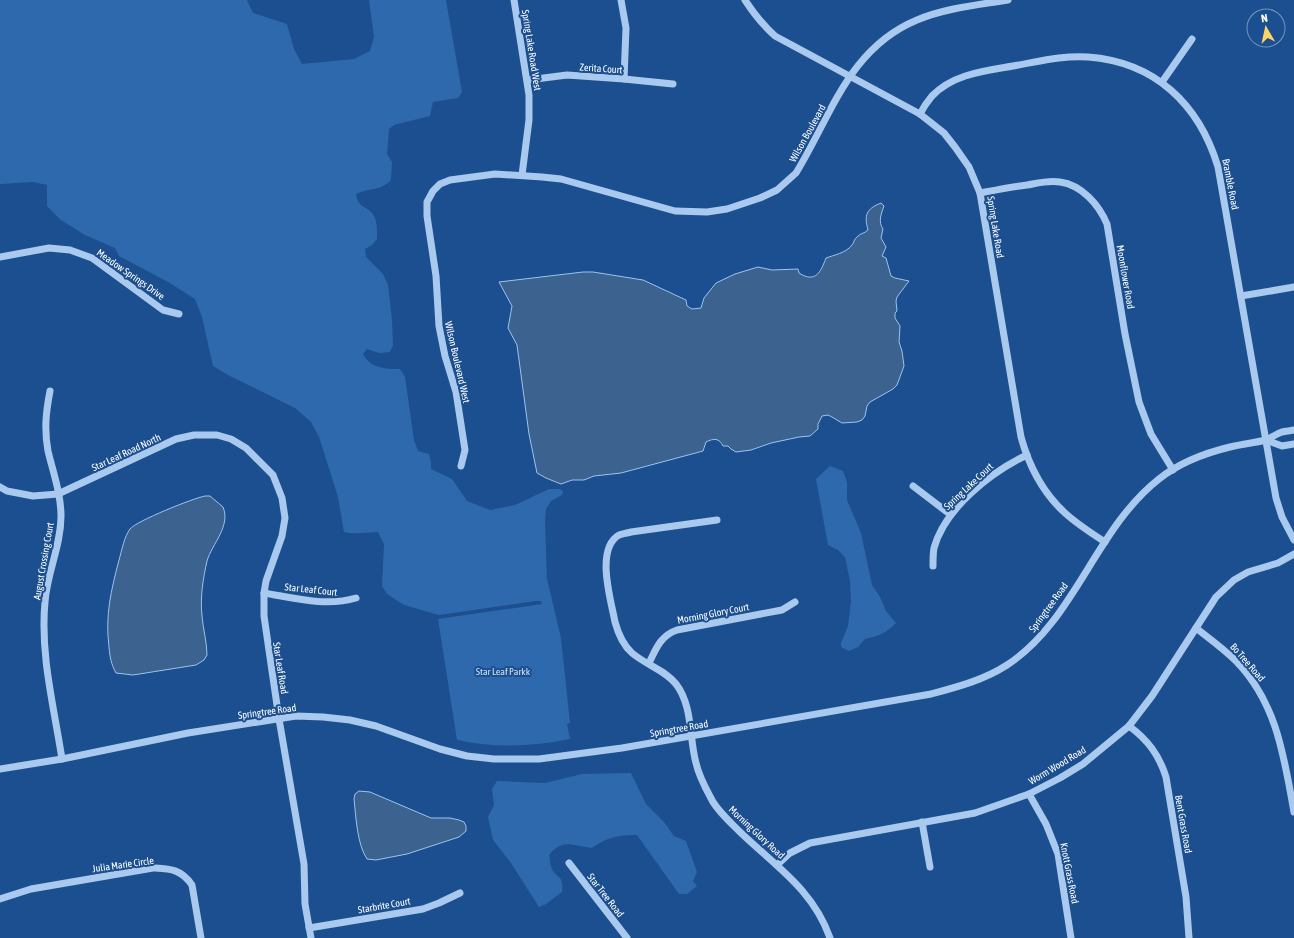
<svg xmlns="http://www.w3.org/2000/svg" width="1294" height="938" font-family="'Asap Condensed',sans-serif">
  <style>
    .green { fill: #2e69ad }
    .water { fill: #3c6290; stroke: #9cc4f0 }
    .lines { fill: none; stroke-linecap: round; stroke-linejoin: round }
    .minor { stroke: #a9c9ee; stroke-width: 7 }
    .labels { text-anchor: middle; stroke-width: 4; stroke-linejoin: round; paint-order: stroke }
    .street-label { font-size: 10px; fill: #fff; stroke: #1b4f8f }
    .park-label { font-size: 10px; fill: #cfe3fa; stroke: #1b4f8f }
  </style>
  <rect width="100%" height="100%" fill="#1b4f8f"/>
  <g class="green">
    <path d="M 0,0 L 247,0 L 253,13 L 287,24 L 294,49 L 302,64 L 354,59 L 370,51 L 374,37 L 369,0 L 446,0 L 462,92 L 458,98 L 433,102 L 430,116 L 394,125 L 389,129 L 387,154 L 392,162 L 391,180 C 381,191 368,188 356,194 C 358,208 365,205 372,213 C 378,220 377,231 377,239 L 372,245 L 365,249 L 366,257 L 383,274 L 388,285 L 392,320 L 393,345 L 390,352 L 379,353 L 367,349 L 363,354 C 370,368 385,369 400,369 L 405,377 L 414,440 L 418,451 L 429,454 L 431,462 L 431,469 L 452,479 L 467,501 L 490,510 L 515,505 L 549,489 L 560,489 L 563,491 L 562,495 L 551,501 L 546,509 L 545,520 L 547,579 L 561,638 L 570,723 L 567,724 L 570,739 C 533,747 494,748 457,740 L 438,619 L 542,604 L 541,601 L 535,601 L 439,615 L 404,605 L 387,594 L 382,586 L 384,544 L 378,532 C 367,532 355,535 344,532 L 338,497 L 319,437 L 311,422 L 295,408 L 228,375 L 213,366 L 202,317 L 195,299 L 168,282 L 119,256 L 115,248 L 85,235 L 61,220 L 47,206 L 47,185 L 33,182 L 0,184 Z"/>
    <path d="M 830,466 L 843,471 L 847,482 L 847,500 L 861,533 L 872,585 L 880,597 L 886,611 L 896,623 C 886,633 879,636 865,639 L 858,647 L 849,651 L 841,647 L 841,643 L 848,626 L 851,601 L 850,581 L 845,557 L 838,550 L 828,545 L 816,479 Z"/>
    <path d="M 631,773 L 646,804 L 664,822 L 674,836 L 686,841 L 697,872 L 693,881 L 697,886 L 687,894 L 679,894 L 637,835 C 618,835 608,837 592,848 C 573,846 563,838 549,855 C 550,859 550,865 552,869 C 557,879 564,875 562,892 L 546,904 L 539,907 L 511,863 L 493,840 L 488,817 L 494,805 L 492,789 L 497,781 L 545,783 L 582,774 Z"/>
  </g>
  <g class="water">
    <path d="M 881,203 L 884,206 C 881,214 878,222 883,229 L 881,238 L 886,247 L 882,256 L 886,258 L 891,276 L 895,278 L 909,281 L 897,297 L 896,301 L 897,311 L 895,313 L 895,318 L 900,326 L 899,342 L 902,351 L 904,366 L 897,385 L 893,389 L 870,402 L 867,406 L 865,416 L 862,420 L 857,422 L 842,423 L 832,417 L 828,415 L 822,416 L 818,424 L 818,429 L 810,436 L 799,437 L 771,443 L 751,450 L 736,452 L 731,449 L 728,446 L 723,446 C 719,438 714,438 706,442 L 703,451 L 621,473 L 594,476 L 584,480 L 572,480 L 561,484 L 546,478 L 537,473 L 529,434 L 517,345 L 508,328 L 512,306 L 499,282 L 583,272 L 593,272 L 643,280 L 686,300 L 687,306 L 692,309 L 701,308 L 704,298 L 716,283 L 735,274 L 758,267 L 772,270 L 798,269 L 799,273 C 816,284 821,271 826,258 C 834,255 846,253 852,245 C 854,243 854,239 857,237 C 860,233 864,234 868,230 C 864,215 866,209 881,203 Z"/>
    <path d="M 205,496 L 210,496 L 223,507 C 231,526 212,544 207,561 C 203,579 200,597 202,616 C 203,629 207,642 207,655 L 204,660 L 196,665 L 133,675 L 116,673 C 111,664 110,657 109,647 C 105,615 111,591 119,560 C 122,550 124,537 130,529 C 136,521 194,498 205,496 Z"/>
    <path d="M 359,791 L 370,792 L 431,818 L 450,818 L 459,820 L 464,822 L 466,826 L 466,831 L 459,837 L 407,854 L 376,860 L 367,859 C 357,844 356,817 354,799 L 355,794 Z"/>
  </g>
  <g class="lines">
    <g class="minor">
      <path d="M 514,0 L 529,95 L 529,120 L 522,175"/>
      <path d="M 621,0 L 626,28 L 624,79"/>
      <path d="M 745,0 C 754,14 763,25 775,36 L 920,114 L 944,133 L 955,147 L 969,167 L 980,193 L 1021,437 C 1029,466 1042,492 1065,513 C 1077,524 1091,533 1105,542"/>
      <path d="M 528,80 L 567,75 L 624,79 L 673,84"/>
      <path d="M 1162,82 L 1192,39"/>
      <path d="M 920,114 C 923,108 927,102 932,96 C 953,74 984,71 1013,66 C 1037,62 1063,55 1088,57 C 1155,62 1199,104 1218,167 L 1276,498 L 1282,517 L 1294,540"/>
      <path d="M 980,193 C 996,190 1011,187 1027,185 C 1038,183 1049,180 1060,182 C 1082,185 1099,205 1107,224 L 1125,334 L 1139,402 L 1151,434 L 1173,470"/>
      <path d="M 0,257 L 49,248 L 70,250 L 92,258 L 163,310 L 179,314"/>
      <path d="M 1241,296 L 1294,287"/>
      <path d="M 50,391 C 46,412 44,429 48,451 C 53,472 61,494 61,516 C 61,546 47,573 45,602 C 40,655 54,707 62,759"/>
      <path d="M 1266,440 L 1282,446 L 1294,444"/>
      <path d="M 461,466 L 465,450 L 456,392 L 445,356 L 439,326 L 436,276 L 427,216 L 427,202 L 433,191 L 440,184 L 450,180 L 495,174 L 542,177 L 561,179 L 675,211 L 707,212 L 727,209 L 760,198 L 777,190 L 796,173 C 831,116 849,48 917,20 C 945,8 978,5 1008,0"/>
      <path d="M 913,486 L 951,515"/>
      <path d="M 0,487 L 7,491 L 33,496 L 58,494 L 176,439 L 194,435 L 217,435 L 231,439 L 246,448 L 273,475 L 282,498 L 285,518 L 282,536 L 266,581 L 264,593 L 264,616 L 279,719 L 304,864 L 305,904 L 311,938"/>
      <path d="M 717,520 L 631,532 C 627,533 622,534 619,535 C 595,549 611,600 615,622 C 618,633 623,645 632,653 C 646,665 665,670 676,684 C 693,706 689,738 696,763 C 699,777 706,789 713,802 C 720,813 730,822 739,831 C 774,865 813,889 830,938"/>
      <path d="M 933,566 C 933,560 933,553 934,548 C 945,508 991,472 1027,455"/>
      <path d="M 264,593 C 294,598 326,607 356,598"/>
      <path d="M 1196,628 C 1210,639 1224,649 1236,661 C 1277,703 1284,757 1294,812"/>
      <path d="M 649,663 C 656,649 660,636 677,630 L 782,610 L 795,602"/>
      <path d="M 1129,726 C 1148,740 1159,755 1166,777 L 1186,897 L 1189,938"/>
      <path d="M 0,769 L 62,759 L 188,733 L 296,716 L 323,717 L 350,720 L 376,726 L 440,749 L 467,756 L 494,759 L 539,759 L 622,748 L 931,694 C 957,687 984,680 1007,665 C 1075,621 1095,529 1159,479 C 1179,463 1205,453 1230,447 C 1242,444 1254,443 1266,440 C 1271,438 1276,434 1282,432 C 1286,431 1290,431 1294,430"/>
      <path d="M 1029,794 L 1046,824 L 1058,854 L 1071,938"/>
      <path d="M 922,822 L 930,867"/>
      <path d="M 569,863 L 627,938"/>
      <path d="M 777,865 L 790,853 L 810,843 L 975,813 L 1029,794 L 1060,778 L 1083,764 L 1129,726 L 1152,696 L 1216,597 L 1234,580 L 1248,572 L 1278,563 L 1294,554"/>
      <path d="M 0,899 L 31,889 L 153,868 C 171,869 181,869 192,885 L 201,938"/>
      <path d="M 309,928 L 423,909 L 439,903 L 460,893"/>
    </g>
  </g>
  <g class="labels">
    <g class="street-label">
      <text transform="translate(532 50) rotate(81)" y="4">Spring Lake Road West</text>
      <text transform="translate(601 68) rotate(4)" y="4">Zerita Court</text>
      <text transform="translate(807 133) rotate(-61)" y="4">Wilson Boulevard</text>
      <text transform="translate(1231 184) rotate(79)" y="4">Bramble Road</text>
      <text transform="translate(996 227) rotate(81)" y="4">Spring Lake Road</text>
      <text transform="translate(131 274) rotate(35)" y="4">Meadow Springs Drive</text>
      <text transform="translate(1126 277) rotate(80)" y="4">Moonflower Road</text>
      <text transform="translate(458 362) rotate(77)" y="4">Wilson Boulevard West</text>
      <text transform="translate(126 452) rotate(-25)" y="4">Star Leaf Road North</text>
      <text transform="translate(968 486) rotate(-43)" y="4">Spring Lake Court</text>
      <text transform="translate(43 561) rotate(-80)" y="4">August Crossing Court</text>
      <text transform="translate(311 589) rotate(6)" y="4">Star Leaf Court</text>
      <text transform="translate(1048 607) rotate(-54)" y="4">Springtree Road</text>
      <text transform="translate(713 613) rotate(-11)" y="4">Morning Glory Court</text>
      <text transform="translate(1248 662) rotate(49)" y="4">Bo Tree Road</text>
      <text transform="translate(281 668) rotate(81)" y="4">Star Leaf Road</text>
      <text transform="translate(267 711) rotate(-8)" y="4">Springtree Road</text>
      <text transform="translate(679 728) rotate(-10)" y="4">Springtree Road</text>
      <text transform="translate(1057 765) rotate(-31)" y="4">Worm Wood Road</text>
      <text transform="translate(1184 824) rotate(80)" y="4">Bent Grass Road</text>
      <text transform="translate(757 832) rotate(43)" y="4">Morning Glory Road</text>
      <text transform="translate(123 864) rotate(-8)" y="4">Julia Marie Circle</text>
      <text transform="translate(1070 873) rotate(79)" y="4">Knott Grass Road</text>
      <text transform="translate(606 895) rotate(52)" y="4">Star Tree Road</text>
      <text transform="translate(384 905) rotate(-10)" y="4">Starbrite Court</text>
    </g>
    <g class="park-label">
      <text x="503" y="675">Star Leaf Parkk</text>
    </g>
  </g>
  <g transform="translate(1266 28) rotate(351)"><circle r="19" fill="#1b4f8f" stroke="#7695bc"/>
  <path d="M0-3L7 15L0 10L-7 15Z" fill="#ffd166"/>
  <text y="-6" font-size="11" font-weight="bold" text-anchor="middle" fill="#ffffff">N</text>
  </g>
</svg>
